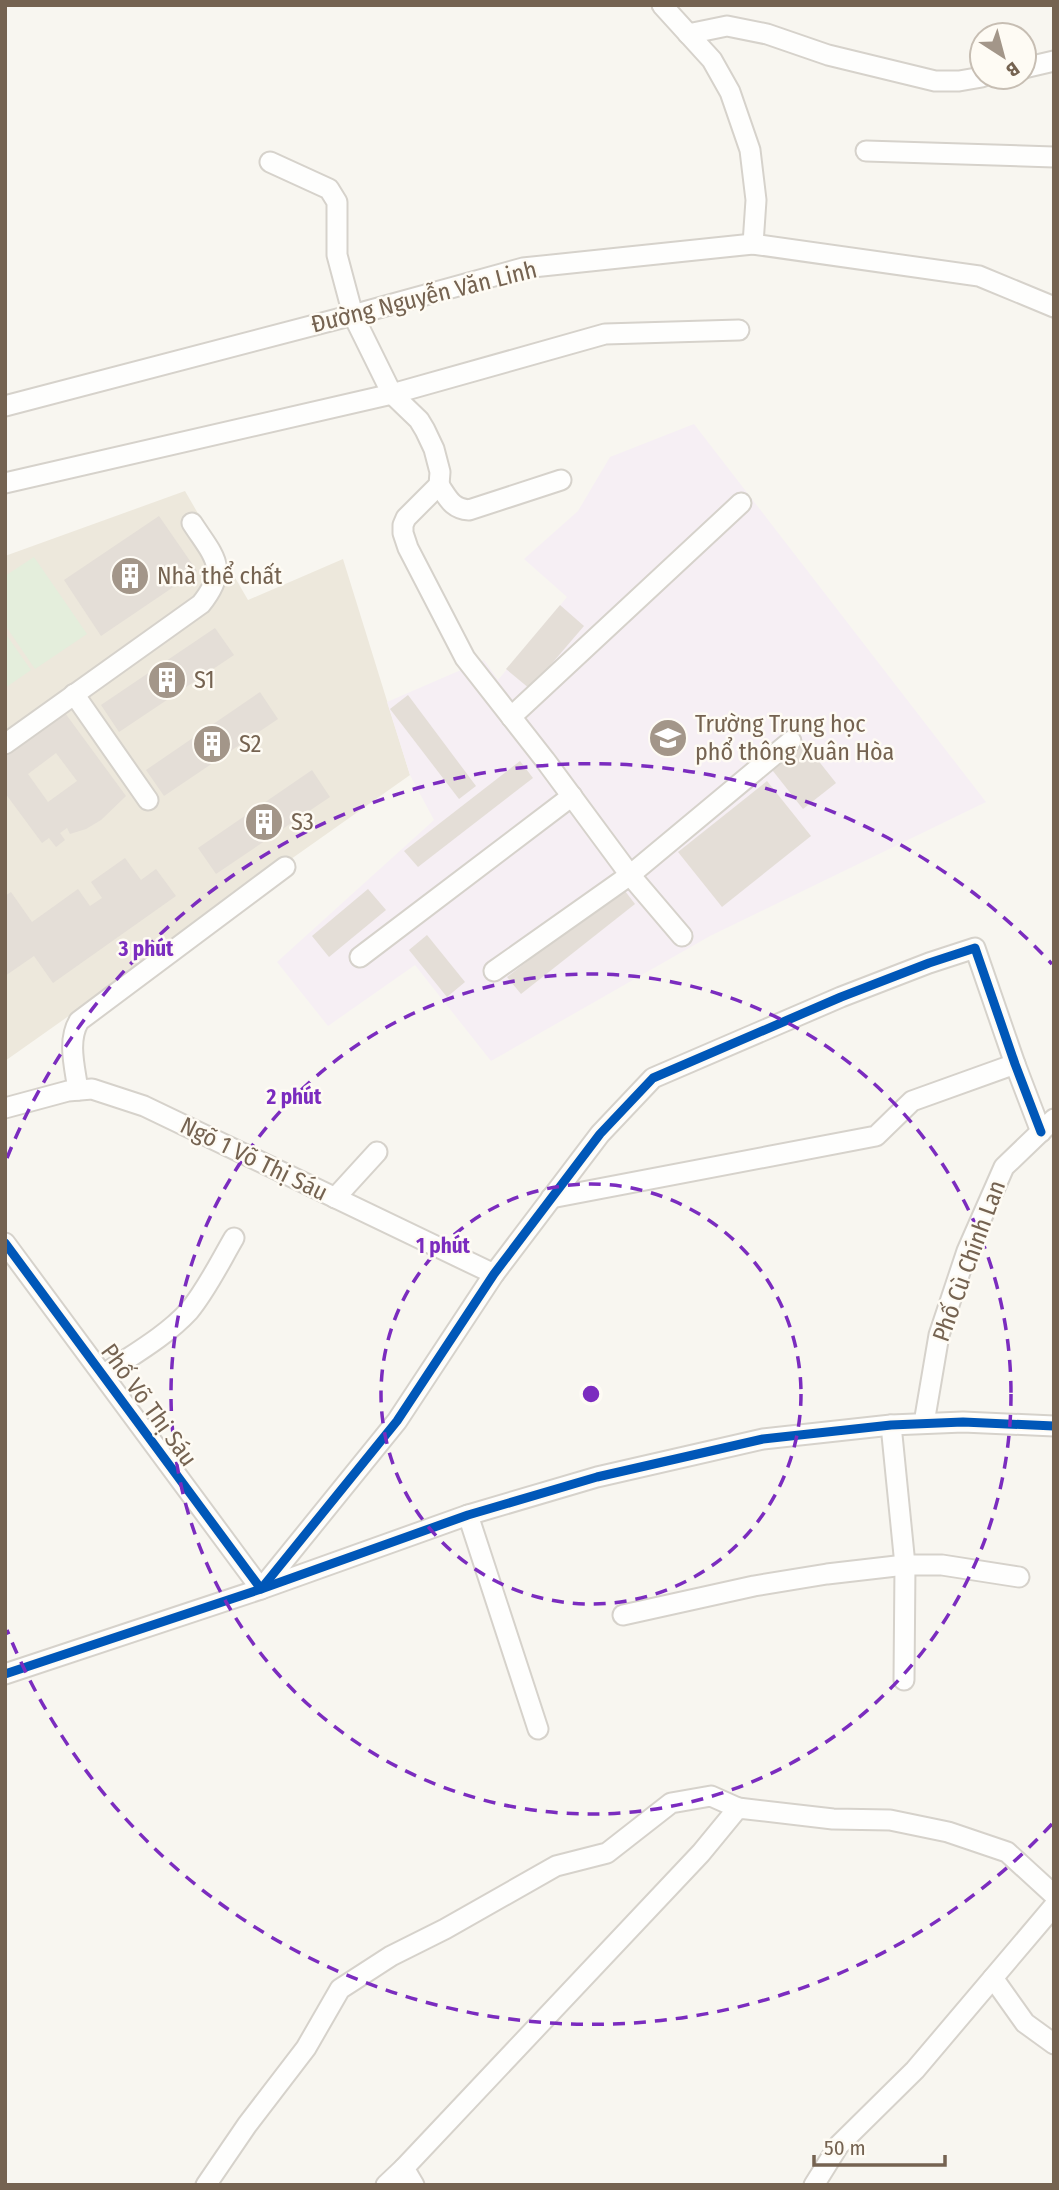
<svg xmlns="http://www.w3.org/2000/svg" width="1059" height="2190" font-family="'Fira Sans Condensed',sans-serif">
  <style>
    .residential { fill: #ede8dc }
    .education { fill: #f6eff4 }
    .green { fill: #e4eedc }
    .building { fill: #e4ded7; fill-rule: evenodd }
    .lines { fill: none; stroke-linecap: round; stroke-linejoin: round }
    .minor-casing { stroke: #d6d2cb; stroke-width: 23 }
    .minor { stroke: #fefefd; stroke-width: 19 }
    .cycleway-casing { stroke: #fefbf4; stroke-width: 13 }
    .cycleway { stroke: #0057b8; stroke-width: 9 }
    .ring { fill: none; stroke: #7b2cbf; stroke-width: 3.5; stroke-dasharray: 12 9 }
    .labels { text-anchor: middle; stroke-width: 5; stroke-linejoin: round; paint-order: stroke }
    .street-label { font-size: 24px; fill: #756351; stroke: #fefbf4 }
    .poi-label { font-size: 24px; fill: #756351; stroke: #fefbf4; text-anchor: start }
    .centre { fill: #7b2cbf; stroke: #fefbf4; stroke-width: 3.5 }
    .ring-label { font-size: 21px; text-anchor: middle; font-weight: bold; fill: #7b2cbf; stroke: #fefbf4; stroke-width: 5; stroke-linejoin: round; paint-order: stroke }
  </style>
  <rect width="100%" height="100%" fill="#f8f6f0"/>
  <path class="residential" d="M 185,491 L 248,600 L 343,559 L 410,775 L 5,1061 L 5,556 Z"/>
  <path class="education" d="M 694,424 L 986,802 L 710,936 L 491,1061 L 415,965 L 328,1026 L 277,962 L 434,820 L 410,775 L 387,702 L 484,660 L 498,680 L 567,597 L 524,559 L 578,511 L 610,457 Z"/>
  <g class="green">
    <path d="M 34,557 L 87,634 L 35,669 L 5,625 L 5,576 Z"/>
    <path d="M 5,633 L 31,670 L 5,688 Z"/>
  </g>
  <g class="building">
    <path d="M 159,516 L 197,571 L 101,636 L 64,580 Z"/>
    <path d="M 560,605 L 584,626 L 530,689 L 506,669 Z"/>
    <path d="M 215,628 L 234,655 L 119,732 L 101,705 Z"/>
    <path d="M 260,692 L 278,719 L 164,796 L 146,770 Z"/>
    <path d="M 408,695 L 476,786 L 459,799 L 390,709 Z"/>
    <path d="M 65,713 L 126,796 L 101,820 L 86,829 L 70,834 L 67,828 L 60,833 L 65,840 L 56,847 L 49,838 L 42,843 L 5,793 L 5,755 ZM 56,753 L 77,781 L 48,802 L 28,774 Z"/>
    <path d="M 802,740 L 836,783 L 803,809 L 769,766 Z"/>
    <path d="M 520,761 L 533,778 L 418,867 L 404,851 Z"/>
    <path d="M 312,770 L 330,797 L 216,874 L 198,848 Z"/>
    <path d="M 767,781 L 811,836 L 722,907 L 678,852 Z"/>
    <path d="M 125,858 L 141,880 L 156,869 L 176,896 L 53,983 L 34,956 L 5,976 L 5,896 L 11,892 L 32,922 L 78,889 L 90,906 L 102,898 L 91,882 Z"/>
    <path d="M 622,887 L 635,904 L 521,994 L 507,977 Z"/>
    <path d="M 368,889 L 386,910 L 329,957 L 312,936 Z"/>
    <path d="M 427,935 L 465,982 L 447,997 L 409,950 Z"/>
  </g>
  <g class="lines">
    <defs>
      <g id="minor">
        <path d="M 662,5 L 712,60 L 730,92 L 750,150 L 756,200 L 753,244"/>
        <path d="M 688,34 L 727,26 L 767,34 L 828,55 L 935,81 L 959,81 L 982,77"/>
        <path d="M 1024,68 L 1054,61"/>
        <path d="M 866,151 L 1054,157"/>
        <path d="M 270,162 L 329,189 L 337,202 L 337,255 L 353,315 L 392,394 L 419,420 L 425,430 L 434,449 L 440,472 L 439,485 L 406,518 L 403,525 L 403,533 L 408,548 L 465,658 L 545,760 L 630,875 L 682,936"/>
        <path d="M 5,406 L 353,315 L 523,268 L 753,244 L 979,276 L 1054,307"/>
        <path d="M 5,483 L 392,394 L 605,334 L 739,330"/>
        <path d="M 439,485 C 448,498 452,509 469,510 L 561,480"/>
        <path d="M 74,694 L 148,800"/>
        <path d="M 511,717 L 741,503"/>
        <path d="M 5,744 L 201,604 C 230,568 214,557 192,523"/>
        <path d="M 360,957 L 572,796"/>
        <path d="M 494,971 L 630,875 L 791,741"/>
        <path d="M 78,1090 C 75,1068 67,1041 79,1021 L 285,867"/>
        <path d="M 5,1108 L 68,1091 L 92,1089 L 144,1106 L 494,1274"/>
        <path d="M 335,1198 L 377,1152"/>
        <path d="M 551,1198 L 876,1136 L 912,1101 L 1015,1064"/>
        <path d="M 5,1243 L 261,1589 L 397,1421 L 494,1274 L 600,1134 L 653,1078 L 841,997 L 929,963 L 975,948 L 1015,1064 L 1041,1132"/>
        <path d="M 103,1375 C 132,1355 165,1337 189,1311 C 207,1289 220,1262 234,1238"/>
        <path d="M 924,1423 L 939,1335 L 967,1251 L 1004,1167 L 1054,1119"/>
        <path d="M 891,1425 L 905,1565 L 904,1680"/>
        <path d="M 468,1515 L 538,1729"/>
        <path d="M 623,1615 L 754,1586 L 827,1574 L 905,1565 L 942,1565 L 1019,1577"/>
        <path d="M 5,1674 L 261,1589 L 468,1515 L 597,1477 L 763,1439 L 891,1425 L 963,1422 L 1054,1426"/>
        <path d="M 993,1978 L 1025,2023 L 1054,2044"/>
        <path d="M 206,2185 L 247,2125 L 306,2048 L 340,1989 L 391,1956 L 445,1929 L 556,1866 L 607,1853 L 671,1803 L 711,1796 L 738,1808"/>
        <path d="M 386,2185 L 404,2168"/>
        <path d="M 414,2185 L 404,2168 L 701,1853 L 738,1808 L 833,1819 L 890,1820 L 948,1832 L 1007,1852 L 1054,1895"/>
        <path d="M 814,2185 L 839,2145 L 915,2070 L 1054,1906"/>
      </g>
    </defs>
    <use href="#minor" class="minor-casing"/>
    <use href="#minor" class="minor"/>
    <defs>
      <g id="cycleway">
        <path d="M 5,1243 L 261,1589 L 397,1421 L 494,1274 L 600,1134 L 653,1078 L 841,997 L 929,963 L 975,948 L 1015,1064 L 1041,1132"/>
        <path d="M 5,1674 L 261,1589 L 468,1515 L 597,1477 L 763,1439 L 891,1425 L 963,1422 L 1054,1426"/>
      </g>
    </defs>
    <use href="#cycleway" class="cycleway-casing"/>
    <use href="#cycleway" class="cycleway"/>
  </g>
  <g class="ring">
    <circle cx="591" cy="1394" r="210"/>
    <circle cx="591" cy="1394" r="420"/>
    <path d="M1052 1824A630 630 0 0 1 7 1630M7 1158A630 630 0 0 1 1052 964"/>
  </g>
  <defs>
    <symbol id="building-disc" viewBox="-11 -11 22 22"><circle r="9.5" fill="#a39689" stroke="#fefbf4"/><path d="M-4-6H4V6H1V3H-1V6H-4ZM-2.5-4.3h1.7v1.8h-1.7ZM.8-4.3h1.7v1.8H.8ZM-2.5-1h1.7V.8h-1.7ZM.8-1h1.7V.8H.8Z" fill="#fff"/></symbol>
    <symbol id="school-disc" viewBox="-11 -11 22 22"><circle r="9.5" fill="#a39689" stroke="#fefbf4"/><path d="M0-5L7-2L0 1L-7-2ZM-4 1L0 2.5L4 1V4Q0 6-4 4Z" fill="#fff"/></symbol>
  </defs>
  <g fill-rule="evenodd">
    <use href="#building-disc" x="108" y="554" width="44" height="44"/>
    <use href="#building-disc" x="145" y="658" width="44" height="44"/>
    <use href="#school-disc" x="646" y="716" width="44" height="44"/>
    <use href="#building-disc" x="190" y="722" width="44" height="44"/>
    <use href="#building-disc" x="242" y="800" width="44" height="44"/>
  </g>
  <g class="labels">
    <g class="street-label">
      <text transform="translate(424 297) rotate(-14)" y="8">Đường Nguyễn Văn Linh</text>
      <text transform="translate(254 1159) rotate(26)" y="8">Ngõ 1 Võ Thị Sáu</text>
      <text transform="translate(969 1261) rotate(-70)" y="8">Phố Cù Chính Lan</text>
      <text transform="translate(149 1405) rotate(54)" y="8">Phố Võ Thị Sáu</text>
    </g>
    <g class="poi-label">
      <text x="157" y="584">Nhà thể chất</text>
      <text x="194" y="688">S1</text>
      <text x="695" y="732">Trường Trung học<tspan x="695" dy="28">phổ thông Xuân Hòa</tspan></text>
      <text x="239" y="752">S2</text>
      <text x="291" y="830">S3</text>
    </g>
  </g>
  <circle cx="591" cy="1394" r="10" class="centre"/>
  <g class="ring-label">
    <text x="146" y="956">3 phút</text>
    <text x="294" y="1104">2 phút</text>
    <text x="443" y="1253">1 phút</text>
  </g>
  <rect width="1059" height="2190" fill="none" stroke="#756351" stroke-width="14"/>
  <g transform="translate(1003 56) rotate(144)"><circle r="33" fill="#fefbf4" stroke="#c7beb3" stroke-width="2"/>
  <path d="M0-5L12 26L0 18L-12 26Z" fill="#a39689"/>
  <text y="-10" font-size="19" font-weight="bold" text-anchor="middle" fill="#756351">B</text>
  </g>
  <path d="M814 2155v10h131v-10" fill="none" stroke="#756351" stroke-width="3.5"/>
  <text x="824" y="2155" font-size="21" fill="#756351" stroke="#fefbf4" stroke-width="5" paint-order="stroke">50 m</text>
</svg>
